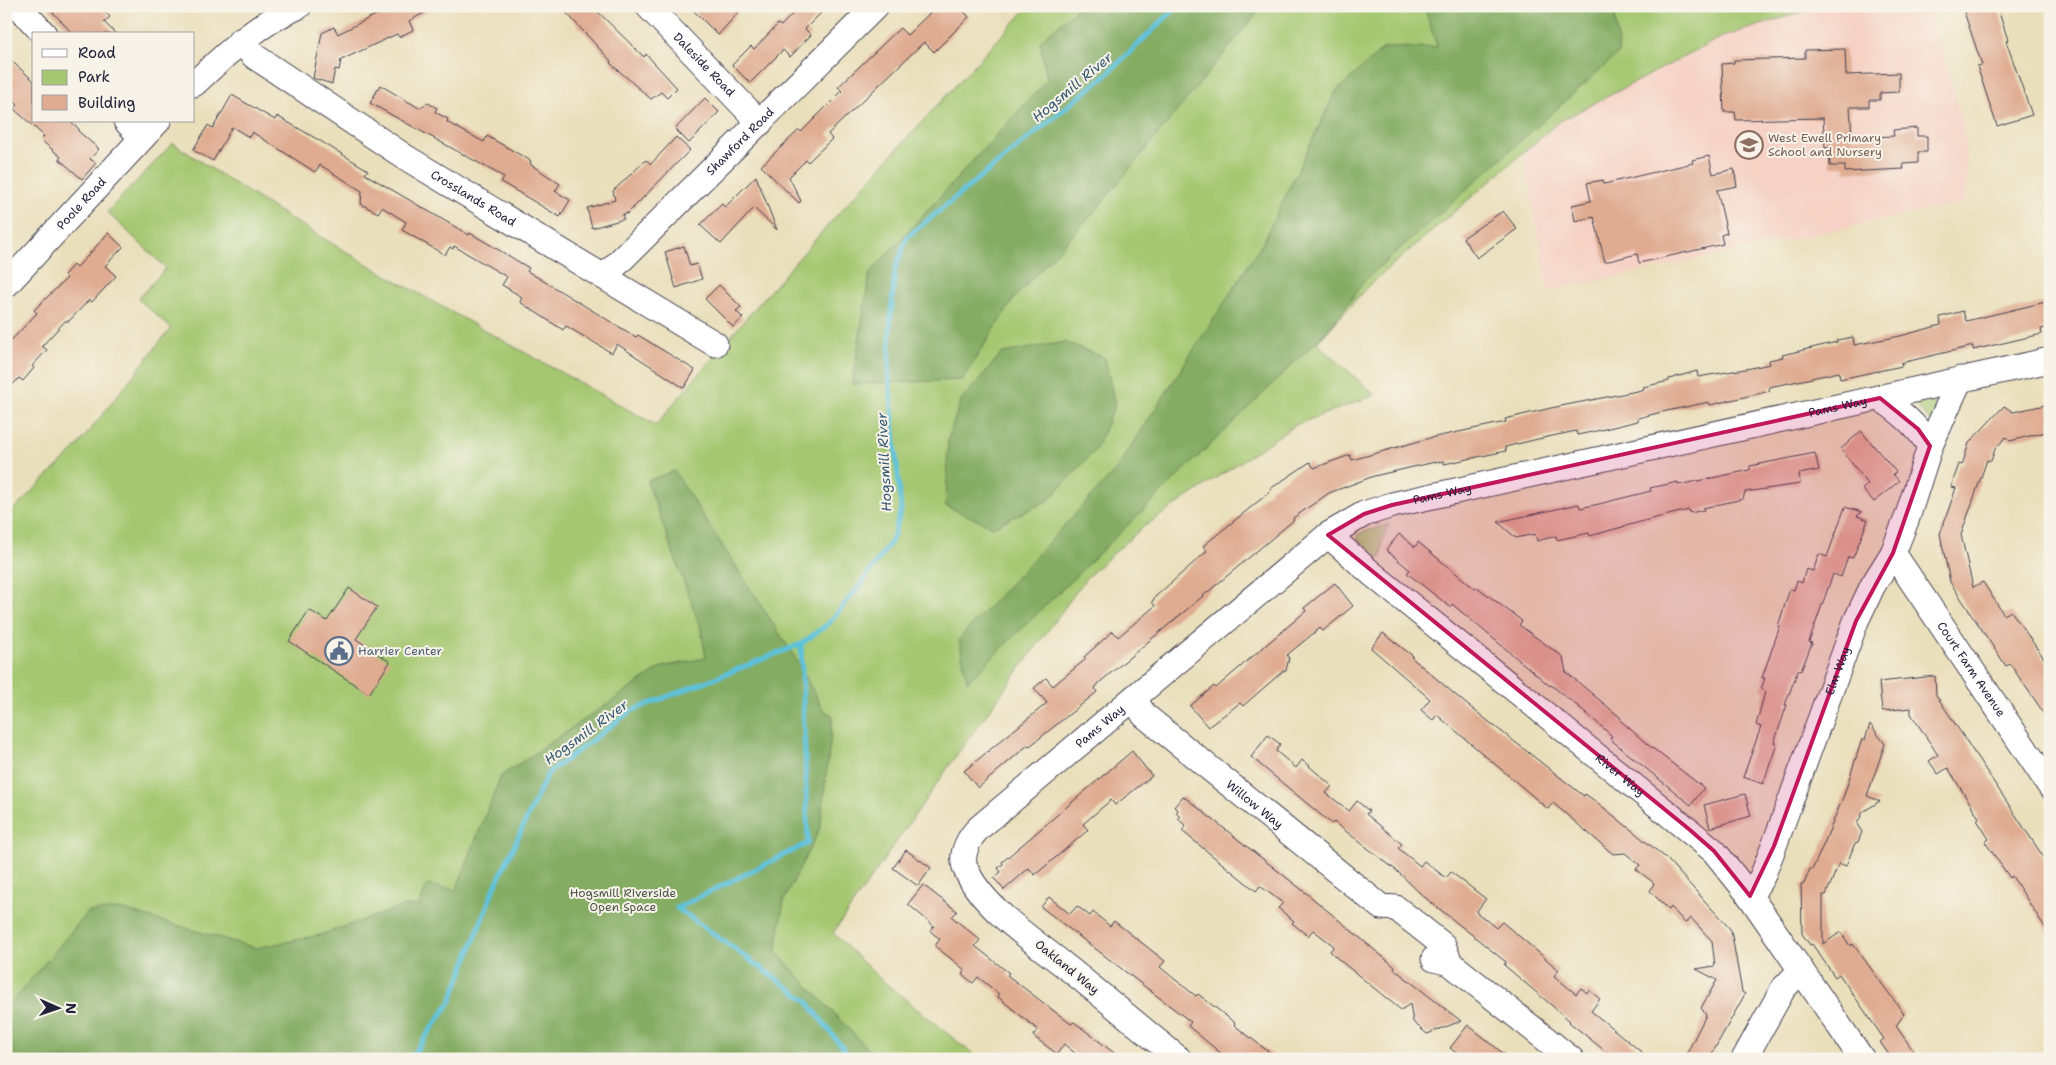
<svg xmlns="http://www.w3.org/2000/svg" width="2056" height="1065" font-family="'Shantell Sans',sans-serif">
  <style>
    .built { fill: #f6d1c5 }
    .green { fill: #a5c771; stroke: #647456 }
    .forest { fill: #84ac63; stroke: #53674f }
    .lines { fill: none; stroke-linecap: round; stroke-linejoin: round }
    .stream { stroke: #5cc1da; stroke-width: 5 }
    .building { fill: #dfab91 }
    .minor-casing { stroke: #403e4e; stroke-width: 27 }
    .minor { stroke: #fff; stroke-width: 25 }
    .marked { fill: #c2185b; fill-opacity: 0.2; stroke: #c2185b; stroke-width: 4; stroke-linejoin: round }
    .labels { text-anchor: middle; stroke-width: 4; stroke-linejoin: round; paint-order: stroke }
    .street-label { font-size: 12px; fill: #22223b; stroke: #f7f3e8 }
    .education-label { font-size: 12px; fill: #785e54; stroke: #f7f3e8; text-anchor: start }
    .service-label { font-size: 12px; fill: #4e5e75; stroke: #f7f3e8; text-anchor: start }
    .park-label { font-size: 12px; fill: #49544b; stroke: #f7f3e8 }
    .water-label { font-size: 14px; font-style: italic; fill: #365a73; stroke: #f7f3e8 }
  </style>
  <rect width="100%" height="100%" fill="#f7f3e8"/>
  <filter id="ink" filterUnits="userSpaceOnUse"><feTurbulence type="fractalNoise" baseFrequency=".02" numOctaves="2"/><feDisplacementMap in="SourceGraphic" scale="10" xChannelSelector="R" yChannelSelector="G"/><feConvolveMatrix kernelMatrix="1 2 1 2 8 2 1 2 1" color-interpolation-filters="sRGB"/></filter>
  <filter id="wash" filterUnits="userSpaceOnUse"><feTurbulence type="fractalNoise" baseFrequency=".0096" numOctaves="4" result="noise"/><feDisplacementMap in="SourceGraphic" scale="20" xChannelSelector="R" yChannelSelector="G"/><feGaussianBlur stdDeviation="1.12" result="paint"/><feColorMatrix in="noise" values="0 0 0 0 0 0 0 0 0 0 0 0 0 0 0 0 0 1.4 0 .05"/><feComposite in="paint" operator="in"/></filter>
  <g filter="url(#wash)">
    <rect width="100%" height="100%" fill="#eadfbb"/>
    <path class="built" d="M 1821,6 L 1929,6 L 1960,111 L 1965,137 L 1967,202 L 1548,291 L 1524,153 L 1560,121 L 1722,37 Z"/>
    <g class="green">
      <path d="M 1029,6 L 1821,6 L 1722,37 L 1560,121 L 1368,286 L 1317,343 L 1375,395 L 1295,425 L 1142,528 L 1087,577 L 958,753 L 833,933 L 879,978 L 979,1059 L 6,1059 L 6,517 L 75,449 L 171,328 L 138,299 L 166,268 L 107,212 L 173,143 C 327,248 493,334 656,425 C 775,280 902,143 1029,6 Z"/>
      <path d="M 1947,389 L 1931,422 L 1910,399 Z"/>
      <path d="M 1389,524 L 1382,541 L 1381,559 L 1357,539 L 1360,533 Z"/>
    </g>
    <g class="forest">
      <path d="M 1080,6 L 1263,6 L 1096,210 L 1015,297 L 962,380 L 852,384 L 870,273 L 1047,80 L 1040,41 Z"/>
      <path d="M 1424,6 L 1614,6 L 1619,53 L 1365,280 L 1331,327 L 967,682 L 959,639 L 1116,470 L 1262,244 L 1336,91 L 1384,48 L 1437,47 Z"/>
      <path d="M 1065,342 L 1105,358 L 1115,405 L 1096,449 L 1049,500 L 993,527 L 946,506 L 948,439 L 961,401 L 1002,353 Z"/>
      <path d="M 674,471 L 794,656 L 823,709 L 833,716 L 820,828 L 784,900 L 776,952 L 877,1059 L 6,1059 L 6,1009 L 88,912 L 120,909 L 256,948 L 320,935 L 404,906 L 419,906 L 427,885 L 456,890 L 501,776 L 662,667 L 706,658 L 701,629 L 647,481 Z"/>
    </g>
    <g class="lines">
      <g class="stream">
        <path d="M 801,644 L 808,843 L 677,908 L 806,1000 L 851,1059"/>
        <path d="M 410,1059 L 451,1001 L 492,893 L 548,773 L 631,711 L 801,644 L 829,623 L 861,584 L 892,540 L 901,510 L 889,376 L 890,325 L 895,270 L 907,237 L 1106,75 L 1178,6"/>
      </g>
    </g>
    <g id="blocks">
      <g class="building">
        <path d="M 47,6 L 99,6 L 110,17 L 104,22 L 116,34 L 73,34 Z"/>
        <path d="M 393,6 L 437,6 L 409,21 L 413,30 L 399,37 L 397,34 L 341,60 L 339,70 L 335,69 L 332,84 L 313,78 L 322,33 L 334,27 L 338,34 Z"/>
        <path d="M 560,6 L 592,6 L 644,57 L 646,54 L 677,88 L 667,98 L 661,92 L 651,99 L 610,63 L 611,61 Z"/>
        <path d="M 689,6 L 731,6 L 738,13 L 718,35 Z"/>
        <path d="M 800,6 L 828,6 L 805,29 L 811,35 L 790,57 L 783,50 L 750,83 L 732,65 L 751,46 L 754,49 L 778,24 L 781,26 Z"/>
        <path d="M 937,6 L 959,6 L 969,17 L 934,52 L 924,42 L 828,134 L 832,139 L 808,162 L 806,160 L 789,177 L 801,201 L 799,203 L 761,166 L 799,130 L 801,132 L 842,91 L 838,87 L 900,28 L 907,35 Z"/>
        <path d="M 1962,6 L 1997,6 L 2008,40 L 2006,41 L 2032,115 L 1997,126 L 1977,66 L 1982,65 Z"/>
        <path d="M 1845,49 L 1846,75 L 1899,73 L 1899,92 L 1880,93 L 1880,100 L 1869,100 L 1869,107 L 1850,107 L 1852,138 L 1894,136 L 1893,130 L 1917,128 L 1917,136 L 1927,136 L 1927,152 L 1918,152 L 1918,163 L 1903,164 L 1904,169 L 1845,172 L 1845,166 L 1830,166 L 1829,148 L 1825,148 L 1823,118 L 1736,120 L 1735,112 L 1724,112 L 1722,64 L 1734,63 L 1734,60 L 1805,58 L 1805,50 Z"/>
        <path d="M 6,56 L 34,81 L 34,121 L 70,121 L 79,129 L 78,131 L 99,149 L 90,159 L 96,163 L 82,179 L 59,159 L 61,157 L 41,140 L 44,136 L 14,109 L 18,105 L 6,94 Z"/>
        <path d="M 380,85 L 419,108 L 428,103 L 437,108 L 435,112 L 448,119 L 447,122 L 465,132 L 484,142 L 487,136 L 531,161 L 530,164 L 560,184 L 555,191 L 570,200 L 560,217 L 501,182 L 504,177 L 370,103 Z"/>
        <path d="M 232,95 L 275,120 L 277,116 L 322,142 L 368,170 L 365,174 L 469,235 L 470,233 L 504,253 L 529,268 L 527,271 L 636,337 L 638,335 L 695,370 L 684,388 L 617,344 L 612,353 L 566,326 L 563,330 L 520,302 L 522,297 L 502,285 L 507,277 L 454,246 L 453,249 L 450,247 L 445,255 L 402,230 L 406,222 L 382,207 L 378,213 L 361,204 L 362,191 L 320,165 L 315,172 L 252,132 L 249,137 L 232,127 L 213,161 L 193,150 L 208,125 L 213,128 Z"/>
        <path d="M 705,98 L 719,112 L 689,143 L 675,129 Z"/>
        <path d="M 676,137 L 690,150 L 628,213 L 622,215 L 624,219 L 592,228 L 587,208 L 615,200 L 613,191 L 646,160 L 651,164 Z"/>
        <path d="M 1709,156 L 1713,174 L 1734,169 L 1737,186 L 1717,190 L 1727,233 L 1721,235 L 1723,244 L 1639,263 L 1637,254 L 1605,262 L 1594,217 L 1575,221 L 1572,205 L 1591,201 L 1587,183 L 1603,180 L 1604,184 L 1693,163 L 1692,160 Z"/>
        <path d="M 756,176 L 777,230 L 754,208 L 721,244 L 700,225 L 722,204 L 725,207 Z"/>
        <path d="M 1503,211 L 1517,229 L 1477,258 L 1463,238 Z"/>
        <path d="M 108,233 L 123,247 L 105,266 L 116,276 L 92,302 L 89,300 L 69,321 L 65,321 L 42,346 L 47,350 L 32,366 L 34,368 L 23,381 L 19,378 L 6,392 L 6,346 L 37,313 L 34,310 L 67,278 L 64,275 L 73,265 L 76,268 L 83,261 Z"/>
        <path d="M 684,246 L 690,266 L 697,264 L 702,279 L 676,288 L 665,252 Z"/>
        <path d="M 719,285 L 741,307 L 736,311 L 743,318 L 733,327 L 705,299 Z"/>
        <path d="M 2050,301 L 2050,327 L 2041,329 L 2042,334 L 1973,350 L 1973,346 L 1901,363 L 1902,366 L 1840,379 L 1839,372 L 1789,383 L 1769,387 L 1770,391 L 1710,405 L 1709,402 L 1662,412 L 1638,418 L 1638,421 L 1592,432 L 1577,435 L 1576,431 L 1538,439 L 1505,447 L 1506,451 L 1444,464 L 1444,461 L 1435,463 L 1435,462 L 1374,476 L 1329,493 L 1293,518 L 1294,520 L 1100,682 L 1095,688 L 1097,692 L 1030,746 L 1028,745 L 978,788 L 964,771 L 1047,703 L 1034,688 L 1046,678 L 1053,686 L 1086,659 L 1084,657 L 1113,631 L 1118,637 L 1155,606 L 1152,602 L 1155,597 L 1207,551 L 1203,546 L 1271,491 L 1270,489 L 1310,462 L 1314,468 L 1350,455 L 1352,460 L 1430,438 L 1506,422 L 1505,419 L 1551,408 L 1637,391 L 1644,389 L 1643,387 L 1669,381 L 1669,379 L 1697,371 L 1698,377 L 1751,368 L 1770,364 L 1769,360 L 1783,357 L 1782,355 L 1837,342 L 1837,340 L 1853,337 L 1854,345 L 1900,336 L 1941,325 L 1940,317 L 1963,311 L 1966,321 Z"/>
        <path d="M 2050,404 L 2050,431 L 2010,441 L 2006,437 L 1995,449 L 1991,461 L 1987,460 L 1961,535 L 1973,587 L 1983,582 L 2004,615 L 2011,611 L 2050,667 L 2050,722 L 2010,664 L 2006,666 L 1950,582 L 1940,534 L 1956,488 L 1951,487 L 1959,464 L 1962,465 L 1969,443 L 2004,406 L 2013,412 Z"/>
        <path d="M 1861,431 L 1896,472 L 1893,474 L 1899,481 L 1874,502 L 1862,489 L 1868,484 L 1841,449 Z"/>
        <path d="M 1815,453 L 1819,470 L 1799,474 L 1800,484 L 1745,492 L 1743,499 L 1703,508 L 1704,510 L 1690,513 L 1689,510 L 1651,519 L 1590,536 L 1589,533 L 1557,540 L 1556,536 L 1537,541 L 1535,534 L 1516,538 L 1498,522 L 1579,504 L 1580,508 L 1599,504 L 1651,491 L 1650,488 L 1678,482 L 1678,485 L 1731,474 L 1750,470 L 1750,466 Z"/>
        <path d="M 1845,507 L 1862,512 L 1857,516 L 1868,520 L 1853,558 L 1848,557 L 1841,577 L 1833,574 L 1809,642 L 1812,643 L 1801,671 L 1798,670 L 1785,705 L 1787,705 L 1774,743 L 1777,744 L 1763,784 L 1743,777 L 1761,727 L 1756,725 L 1765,692 L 1761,689 L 1765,678 L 1762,678 L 1780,626 L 1778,626 L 1790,589 L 1794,590 L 1797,581 L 1802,583 L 1806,569 L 1813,571 L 1819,554 L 1827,557 Z"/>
        <path d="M 1399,534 L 1415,547 L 1418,542 L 1475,589 L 1477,587 L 1522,621 L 1519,625 L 1563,657 L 1566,672 L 1621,718 L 1620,720 L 1647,744 L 1704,788 L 1691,805 L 1610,739 L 1612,736 L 1585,712 L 1551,685 L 1550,686 L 1452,604 L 1450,607 L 1407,573 L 1410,570 L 1386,550 Z"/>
        <path d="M 1335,583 L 1353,606 L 1323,631 L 1320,628 L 1287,655 L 1289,658 L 1286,671 L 1283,671 L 1243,706 L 1240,703 L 1208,727 L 1190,706 L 1214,686 L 1216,688 L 1232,674 L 1306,611 L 1304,608 Z"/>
        <path d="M 349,588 L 377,607 L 356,639 L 390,662 L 369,694 L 289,641 L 309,610 L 327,621 Z"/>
        <path d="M 1383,633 L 1413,656 L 1411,657 L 1465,703 L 1584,796 L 1585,794 L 1598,803 L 1666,858 L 1731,930 L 1742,992 L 1745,994 L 1709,1059 L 1684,1059 L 1706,1015 L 1701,1008 L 1717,980 L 1696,969 L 1715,966 L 1712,941 L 1691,918 L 1685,923 L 1671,907 L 1669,910 L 1650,891 L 1654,883 L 1636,869 L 1640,865 L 1625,853 L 1613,854 L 1553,803 L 1548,809 L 1437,715 L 1433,720 L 1421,710 L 1430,699 L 1371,648 Z"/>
        <path d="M 1935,676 L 1936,695 L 2050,867 L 2050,935 L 2019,887 L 2012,876 L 2010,878 L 1985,842 L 1989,839 L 1977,820 L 1979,818 L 1948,768 L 1938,774 L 1929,761 L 1938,755 L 1911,714 L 1911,708 L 1882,711 L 1879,682 Z"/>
        <path d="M 1870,724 L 1885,744 L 1867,796 L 1880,801 L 1863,812 L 1857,824 L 1862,832 L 1858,842 L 1855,843 L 1846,866 L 1839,863 L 1826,895 L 1823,895 L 1823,944 L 1841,932 L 1850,946 L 1853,944 L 1904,1014 L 1896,1026 L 1919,1059 L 1892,1059 L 1880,1042 L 1884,1039 L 1839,974 L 1835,977 L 1812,944 L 1810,945 L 1802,934 L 1801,884 L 1804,884 L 1810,869 L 1812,870 L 1825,841 L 1844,795 L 1862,739 L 1865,740 Z"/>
        <path d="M 1268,735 L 1280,744 L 1276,751 L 1296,768 L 1302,760 L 1332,786 L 1326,793 L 1349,811 L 1357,801 L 1369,811 L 1366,814 L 1402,844 L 1398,848 L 1420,866 L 1424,861 L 1446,878 L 1451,872 L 1486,899 L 1476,912 L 1496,928 L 1502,922 L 1525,941 L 1559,970 L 1554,976 L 1576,994 L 1581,988 L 1587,993 L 1589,990 L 1600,999 L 1591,1011 L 1650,1059 L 1615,1059 L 1569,1022 L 1570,1021 L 1504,965 L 1506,962 L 1422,895 L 1397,871 L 1334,822 L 1332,824 L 1251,757 Z"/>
        <path d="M 1132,751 L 1152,776 L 1115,805 L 1111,800 L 1083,824 L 1088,830 L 1035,875 L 1029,868 L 1004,890 L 994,878 L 1001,872 L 998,868 L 1003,864 L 1002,862 Z"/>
        <path d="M 1745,794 L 1751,816 L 1710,828 L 1704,805 Z"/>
        <path d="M 1183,796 L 1311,897 L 1395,967 L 1394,969 L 1461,1021 L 1427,1034 L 1413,1022 L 1410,1004 L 1401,1010 L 1337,958 L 1330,951 L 1334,946 L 1313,930 L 1308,936 L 1292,923 L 1294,921 L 1278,908 L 1283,903 L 1260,886 L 1256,891 L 1182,831 L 1186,826 L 1178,819 L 1180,817 L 1176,813 L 1178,810 L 1174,807 Z"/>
        <path d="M 906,850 L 931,868 L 918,886 L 893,868 Z"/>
        <path d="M 923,885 L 957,911 L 952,917 L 980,940 L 975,946 L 1009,973 L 1007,975 L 1071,1024 L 1074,1022 L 1122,1059 L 1082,1059 L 1064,1044 L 1057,1054 L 1033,1036 L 1038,1030 L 998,997 L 999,994 L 978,977 L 973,983 L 962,974 L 965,970 L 935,946 L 940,939 L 930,931 L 934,926 L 908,904 Z"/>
        <path d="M 1049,897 L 1070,914 L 1077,906 L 1090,916 L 1093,912 L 1110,926 L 1114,921 L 1165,961 L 1160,967 L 1172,977 L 1196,996 L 1198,994 L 1235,1023 L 1234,1025 L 1278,1059 L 1228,1059 L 1188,1026 L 1191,1022 L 1041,907 Z"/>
        <path d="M 1468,1025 L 1478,1033 L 1510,1059 L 1464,1059 L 1450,1048 Z"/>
      </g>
    </g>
  </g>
  <g filter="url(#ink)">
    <use href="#blocks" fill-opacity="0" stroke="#403e4e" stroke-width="1"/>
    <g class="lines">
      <defs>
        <g id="minor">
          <path d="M 18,6 L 44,34"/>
          <path id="s1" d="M 648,6 L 760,123"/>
          <path id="s2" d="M 240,41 L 254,56 L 405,157 L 715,344"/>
          <path d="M 194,84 C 226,54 257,24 299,6"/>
          <path d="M 126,121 L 142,138"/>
          <path id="s3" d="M 604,277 L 876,6"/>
          <path id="s4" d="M 6,285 L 158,121"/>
          <path d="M 1880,398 C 1901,412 1916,425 1930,446"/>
          <path id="s5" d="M 1328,535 L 1371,573 L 1714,851 L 1750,896 L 1862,1059"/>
          <path id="s6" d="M 1893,553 L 2050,786"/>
          <path id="s7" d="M 1134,698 L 1144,715 L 1381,907 L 1396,908 L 1443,945 L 1450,963"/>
          <path id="s8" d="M 1750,896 L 1762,877 L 1774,846 L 1856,621 L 1873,585 L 1893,553 L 1907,518 L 1930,446 L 1960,379"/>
          <path d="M 1434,959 L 1450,963 L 1571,1059"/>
          <path id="s9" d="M 1179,1059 C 1141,1028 1103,996 1064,965 C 1034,941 979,905 965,867 C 960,853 970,836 980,827 L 1328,535 L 1364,514 L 1392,505 L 2050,360"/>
          <path d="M 1744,1059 L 1783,989 L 1801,970"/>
        </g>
      </defs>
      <use href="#minor" class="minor-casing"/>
      <use href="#minor" class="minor"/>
    </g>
  </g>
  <path class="marked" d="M 1880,398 L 1918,429 L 1930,446 L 1893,553 L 1856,621 L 1774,846 L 1750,896 L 1714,851 L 1690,830 L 1328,535 L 1364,514 L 1392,505 Z"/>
  <defs>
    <symbol id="school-ring" viewBox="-11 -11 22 22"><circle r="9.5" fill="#f7f3e8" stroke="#8d6e63" stroke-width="1.5"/><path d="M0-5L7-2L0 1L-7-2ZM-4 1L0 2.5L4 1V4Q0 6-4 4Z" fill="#8d6e63"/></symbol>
    <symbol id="civic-ring" viewBox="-11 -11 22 22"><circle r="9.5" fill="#f7f3e8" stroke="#5c6f8a" stroke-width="1.5"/><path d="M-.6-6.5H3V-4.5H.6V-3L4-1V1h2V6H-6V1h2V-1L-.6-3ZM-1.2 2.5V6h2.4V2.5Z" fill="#5c6f8a"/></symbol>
  </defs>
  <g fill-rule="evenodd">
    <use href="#school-ring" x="1733" y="129" width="32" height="32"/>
    <use href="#civic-ring" x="323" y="635" width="32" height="32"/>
  </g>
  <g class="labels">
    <g class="street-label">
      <text dy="4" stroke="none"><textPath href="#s1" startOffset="81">Daleside Road</textPath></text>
      <text dy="4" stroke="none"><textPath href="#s3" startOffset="192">Shawford Road</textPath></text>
      <text dy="4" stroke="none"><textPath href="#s2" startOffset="282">Crosslands Road</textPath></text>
      <text dy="4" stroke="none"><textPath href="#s4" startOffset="111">Poole Road</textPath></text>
      <text dy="4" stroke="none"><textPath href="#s9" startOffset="1316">Pams Way</textPath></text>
      <text dy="4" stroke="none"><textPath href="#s9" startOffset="911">Pams Way</textPath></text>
      <text dy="4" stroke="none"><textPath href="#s8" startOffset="242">Elm Way</textPath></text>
      <text dy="4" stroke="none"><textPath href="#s6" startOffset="140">Court Farm Avenue</textPath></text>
      <text dy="4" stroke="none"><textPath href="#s9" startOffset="491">Pams Way</textPath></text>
      <text dy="4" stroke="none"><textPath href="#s5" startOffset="378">River Way</textPath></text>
      <text dy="4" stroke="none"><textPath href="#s7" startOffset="162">Willow Way</textPath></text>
      <text transform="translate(1067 967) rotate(39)" y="4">Oakland Way</text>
    </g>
    <g class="education-label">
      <text x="1768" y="142">West Ewell Primary<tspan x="1768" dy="14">School and Nursery</tspan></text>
    </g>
    <g class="service-label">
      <text x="358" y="655">Harrier Center</text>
    </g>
    <g class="park-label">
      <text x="623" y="897">Hogsmill Riverside<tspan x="623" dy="14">Open Space</tspan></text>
    </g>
    <g class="water-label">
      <text transform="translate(1072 87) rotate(-40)" y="5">Hogsmill River</text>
      <text transform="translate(884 462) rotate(-93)" y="5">Hogsmill River</text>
      <text transform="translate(586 732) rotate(-36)" y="5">Hogsmill River</text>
    </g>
  </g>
  <rect width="2056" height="1065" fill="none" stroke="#f7f3e8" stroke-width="25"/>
  <rect x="32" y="32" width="162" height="90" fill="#f7f3e8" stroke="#a29fa3"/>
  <rect x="42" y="49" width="25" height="8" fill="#ffffff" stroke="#a29fa3"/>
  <text x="78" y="58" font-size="15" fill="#22223b">Road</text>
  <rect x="42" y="70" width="25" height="15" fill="#a5c771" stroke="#a29fa3"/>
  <text x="78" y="82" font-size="15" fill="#22223b">Park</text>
  <rect x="42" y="95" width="25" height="15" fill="#dfab91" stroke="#a29fa3"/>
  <text x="78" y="108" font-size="15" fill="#22223b">Building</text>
  <g transform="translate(58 1008) rotate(92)" stroke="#f7f3e8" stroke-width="4" paint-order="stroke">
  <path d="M0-4L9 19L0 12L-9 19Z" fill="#22223b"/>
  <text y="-8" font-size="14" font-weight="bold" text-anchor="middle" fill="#22223b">N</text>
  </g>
</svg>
